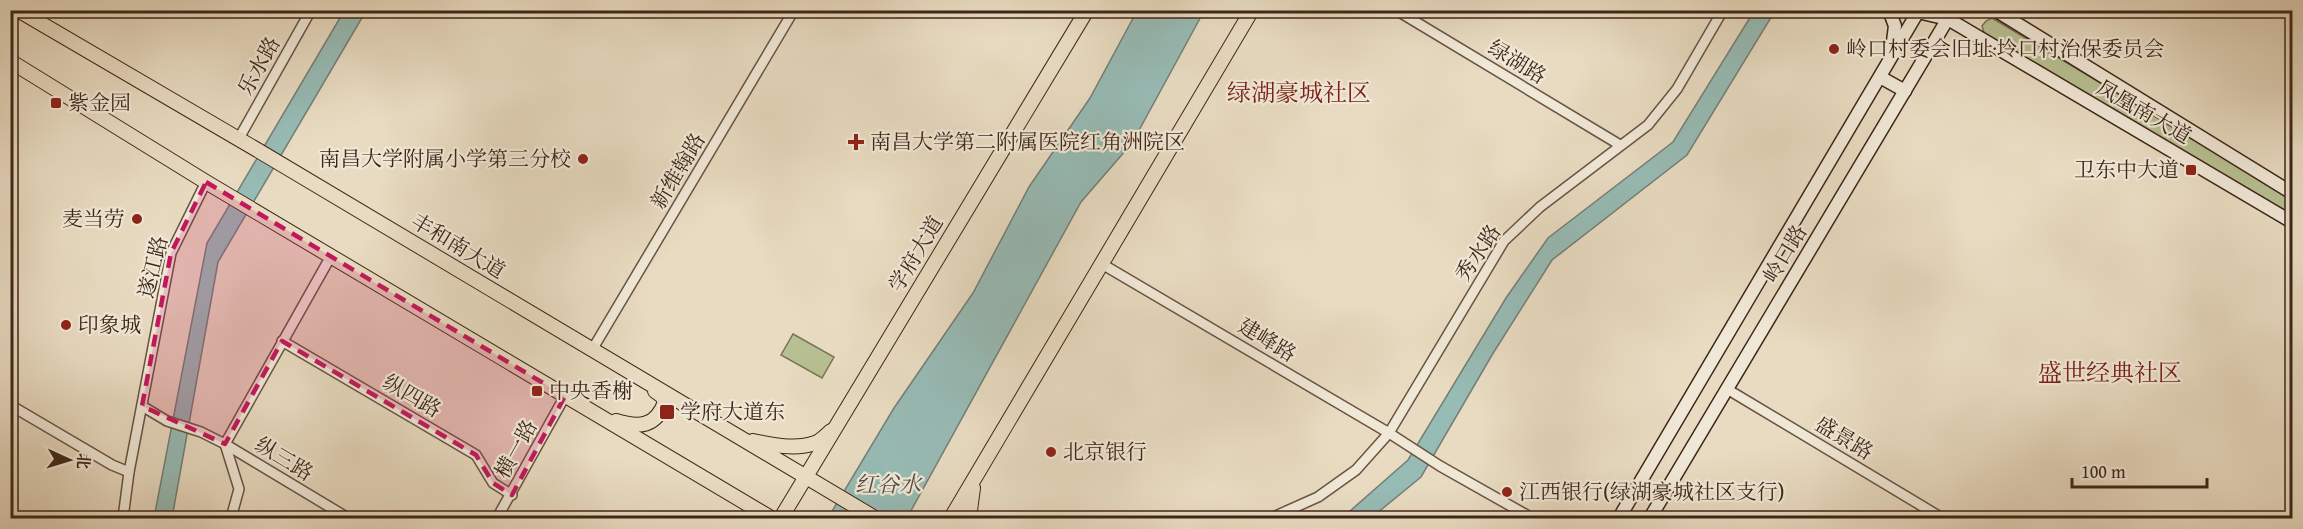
<svg xmlns="http://www.w3.org/2000/svg" width="2303" height="529" font-family="'Gentium Book Plus','Noto Serif SC',serif">
  <style>
    .green { fill: #b7c092; stroke: #7b7356; stroke-width: 1.5 }
    .water { fill: #97bbb5; stroke: #747f77; stroke-width: 1.5 }
    .lines { fill: none; stroke-linecap: round; stroke-linejoin: round }
    .street-casing { stroke: #695343; stroke-width: 12 }
    .secondary-casing { stroke: #3f2619; stroke-width: 15 }
    .primary-casing { stroke: #3f2619; stroke-width: 16 }
    .street { stroke: #f0e8d7; stroke-width: 9 }
    .secondary { stroke: #f0e8d7; stroke-width: 12 }
    .primary { stroke: #e8dbc1; stroke-width: 14 }
    .marked { fill: #c2185b; fill-opacity: 0.2; stroke: #c2185b; stroke-width: 4.5; stroke-dasharray: 12 8; stroke-linejoin: round }
    .poi-dot { fill: #8f2418; stroke: #f0e8d7; stroke-width: 2 }
    .labels { text-anchor: middle; stroke-width: 4.5; stroke-linejoin: round; paint-order: stroke }
    .poi-label { font-size: 21px; fill: #3f2619; stroke: #f0e8d7; text-anchor: start }
    .street-label { font-size: 21px; fill: #3f2619; stroke: #f0e8d7 }
    .water-label { font-size: 22px; font-style: italic; fill: #554b40; stroke: #f0e8d7 }
    .quarter-label { font-size: 24px; fill: #7a1f14; stroke: #f0e8d7 }
  </style>
  <rect width="100%" height="100%" fill="#e8dbc1"/>
  <filter id="stains"><feTurbulence type="fractalNoise" baseFrequency=".00333" numOctaves="4"/><feColorMatrix values="0 0 0 0 .2 0 0 0 0 .09 0 0 0 0 .02 0 0 0 .5 -.17"/></filter>
  <radialGradient id="worn" r=".72"><stop offset=".6" stop-color="#630" stop-opacity="0"/><stop offset="1" stop-color="#630" stop-opacity=".3"/></radialGradient>
  <g class="green">
    <path d="M 1992,18 L 2292,198 L 2292,218 L 1985,36 L 1982,26 L 1986,21 Z"/>
    <path d="M 793,334 L 834,357 L 822,378 L 781,355 Z"/>
  </g>
  <g class="water">
    <path d="M 344,11 L 366,11 L 218,262 L 172,518 L 154,518 L 207,243 Z"/>
    <path d="M 1137,11 L 1204,11 L 1132,143 L 1081,202 L 907,518 L 828,518 L 894,408 L 973,293 L 1029,187 L 1090,98 Z"/>
    <path d="M 1754,11 L 1775,11 L 1687,155 L 1552,260 L 1492,355 L 1421,477 L 1371,518 L 1335,518 L 1350,511 L 1408,460 L 1506,298 L 1548,238 L 1673,142 Z"/>
  </g>
  <g class="lines">
    <defs>
      <g id="street">
        <path d="M 1396,10 L 1620,145"/>
        <path d="M 238,140 L 311,10"/>
        <path d="M 1102,264 L 1389,433 L 1440,466 L 1532,518"/>
        <path d="M 282,341 L 476,455 L 493,483 L 512,495"/>
        <path d="M 592,350 L 794,10"/>
        <path d="M 1727,389 L 1942,518"/>
        <path d="M 10,405 L 112,465 L 129,472"/>
        <path d="M 142,406 L 167,421 L 201,432 L 225,444 L 348,518"/>
        <path d="M 123,518 L 129,472 L 171,253 L 206,182"/>
        <path d="M 231,518 L 239,489 L 225,444 L 331,256"/>
        <path d="M 497,518 L 565,396"/>
        <path d="M 1271,518 L 1318,497 L 1356,470 L 1389,433 L 1504,241 L 1540,207 L 1648,125 L 1677,89 L 1723,10"/>
      </g>
      <g id="secondary">
        <path d="M 1889,10 L 1895,26 L 1892,49"/>
        <path d="M 1909,10 L 1948,19 L 2292,222"/>
        <path d="M 1995,10 L 2292,193"/>
        <path d="M 1880,77 L 1905,91"/>
        <path d="M 1619,518 L 1919,10"/>
        <path d="M 1650,518 L 1953,10"/>
      </g>
      <g id="primary">
        <path d="M 18,10 L 254,148 L 875,518"/>
        <path d="M 10,61 L 206,182 L 771,518"/>
        <path d="M 616,421 C 639,428 656,427 665,402 L 662,396 L 655,391"/>
        <path d="M 753,441 C 772,445 796,450 815,443 C 821,441 826,435 831,431"/>
        <path d="M 781,518 L 1087,10"/>
        <path d="M 951,518 L 1252,10"/>
        <path d="M 969,518 L 973,488"/>
      </g>
    </defs>
    <use href="#street" class="street-casing"/>
    <use href="#secondary" class="secondary-casing"/>
    <use href="#primary" class="primary-casing"/>
    <use href="#street" class="street"/>
    <use href="#secondary" class="secondary"/>
    <use href="#primary" class="primary"/>
  </g>
  <path class="marked" d="M 206,182 L 565,396 L 512,495 L 493,483 L 476,455 L 282,341 L 225,444 L 142,406 L 171,253 Z"/>
  <g class="poi-dot">
    <circle cx="1834" cy="49" r="6"/>
    <rect x="50" y="97" width="12" height="12" rx="3"/>
    <path d="M853 133h6v6h6v6h-6v6h-6v-6h-6v-6h6z"/>
    <circle cx="583" cy="159" r="6"/>
    <rect x="2185" y="164" width="12" height="12" rx="3"/>
    <circle cx="137" cy="219" r="6"/>
    <circle cx="66" cy="325" r="6"/>
    <rect x="531" y="385" width="12" height="12" rx="3"/>
    <rect x="659" y="404" width="16" height="16" rx="3"/>
    <circle cx="1051" cy="452" r="6"/>
    <circle cx="1507" cy="492" r="6"/>
  </g>
  <g class="labels">
    <g class="poi-label">
      <text x="1846" y="56">岭口村委会旧址·坽口村治保委员会</text>
      <text x="68" y="110">紫金园</text>
      <text x="870" y="149">南昌大学第二附属医院红角洲院区</text>
      <text x="571" y="166" text-anchor="end">南昌大学附属小学第三分校</text>
      <text x="2179" y="177" text-anchor="end">卫东中大道</text>
      <text x="125" y="226" text-anchor="end">麦当劳</text>
      <text x="78" y="332">印象城</text>
      <text x="549" y="398">中央香榭</text>
      <text x="680" y="419">学府大道东</text>
      <text x="1063" y="459">北京银行</text>
      <text x="1519" y="499">江西银行(绿湖豪城社区支行)</text>
    </g>
    <g class="street-label">
      <text transform="translate(1517 62) rotate(31)" y="7">绿湖路</text>
      <text transform="translate(259 66) rotate(-61)" y="7">乐水路</text>
      <text transform="translate(2144 112) rotate(30)" y="7">凤凰南大道</text>
      <text transform="translate(678 171) rotate(-59)" y="7">新维翰路</text>
      <text transform="translate(458 246) rotate(31)" y="7">丰和南大道</text>
      <text transform="translate(1478 253) rotate(-56)" y="7">秀水路</text>
      <text transform="translate(916 254) rotate(-59)" y="7">学府大道</text>
      <text transform="translate(1785 254) rotate(-59)" y="7">岭口路</text>
      <text transform="translate(153 267) rotate(-76)" y="7">遂江路</text>
      <text transform="translate(1267 340) rotate(31)" y="7">建峰路</text>
      <text transform="translate(412 396) rotate(30)" y="7">纵四路</text>
      <text transform="translate(1844 438) rotate(31)" y="7">盛景路</text>
      <text transform="translate(516 449) rotate(-61)" y="7">横一路</text>
      <text transform="translate(284 459) rotate(31)" y="7">纵三路</text>
    </g>
    <g class="water-label">
      <text x="888" y="492">红谷水</text>
    </g>
    <g class="quarter-label">
      <text x="1299" y="101">绿湖豪城社区</text>
      <text x="2110" y="381">盛世经典社区</text>
    </g>
  </g>
  <rect width="2303" height="529" fill="none" stroke="#e8dbc1" stroke-width="36"/>
  <rect x="12" y="12" width="2279" height="505" fill="none" stroke="#3f2619" stroke-width="3"/>
  <rect x="18" y="18" width="2267" height="493" fill="none" stroke="#3f2619" stroke-width="1.5"/>
  <g transform="translate(69 460) rotate(94)" stroke="#f0e8d7" stroke-width="4.5" paint-order="stroke">
  <path d="M0-4.5L10 22L0 15L-10 22Z" fill="#3f2619"/>
  <text y="-9" font-size="16" font-weight="bold" text-anchor="middle" fill="#3f2619">北</text>
  </g>
  <path d="M2072 478v9h135v-9" fill="none" stroke="#3f2619" stroke-width="3"/>
  <text x="2081" y="478" font-size="18" fill="#3f2619" stroke="#f0e8d7" stroke-width="4.5" paint-order="stroke">100 m</text>
  <rect width="100%" height="100%" filter="url(#stains)"/>
  <rect width="100%" height="100%" fill="url(#worn)"/>
</svg>
